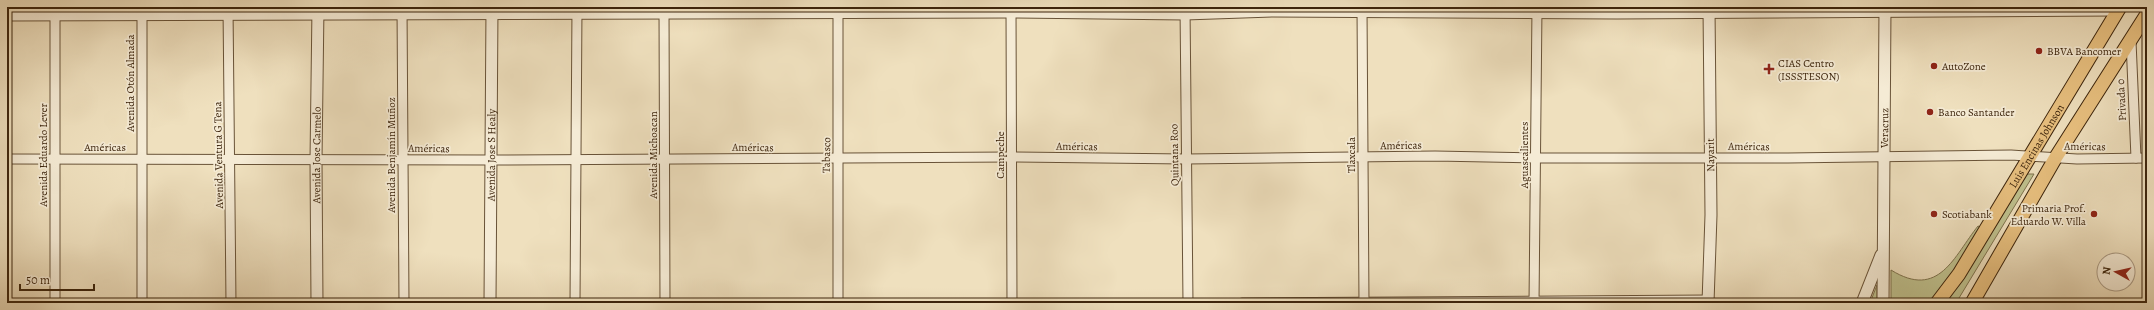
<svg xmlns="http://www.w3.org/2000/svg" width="2154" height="310" font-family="Alegreya,serif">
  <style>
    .green { fill: #bfc18e; stroke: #7e724d }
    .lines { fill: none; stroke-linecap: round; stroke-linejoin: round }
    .minor-casing { stroke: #695338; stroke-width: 11 }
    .tertiary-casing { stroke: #695338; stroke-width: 13 }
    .primary-casing { stroke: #3c240c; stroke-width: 15 }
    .minor { stroke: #f5ebd5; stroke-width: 9 }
    .tertiary { stroke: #f5ebd5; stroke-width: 11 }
    .primary { stroke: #e8c07f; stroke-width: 13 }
    .poi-dot { fill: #8f2418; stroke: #f5ebd5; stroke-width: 1.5 }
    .labels { text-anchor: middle; stroke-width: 3.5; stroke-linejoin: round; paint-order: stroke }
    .poi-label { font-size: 11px; fill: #3c240c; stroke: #f5ebd5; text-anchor: start }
    .street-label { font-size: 11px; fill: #3c240c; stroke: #f5ebd5 }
  </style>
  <rect width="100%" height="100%" fill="#efe0be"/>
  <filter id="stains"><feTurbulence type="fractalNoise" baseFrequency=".005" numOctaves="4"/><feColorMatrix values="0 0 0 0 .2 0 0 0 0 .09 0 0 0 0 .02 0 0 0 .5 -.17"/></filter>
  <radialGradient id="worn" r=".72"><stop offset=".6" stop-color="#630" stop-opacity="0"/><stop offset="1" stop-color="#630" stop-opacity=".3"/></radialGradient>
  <g class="green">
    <path d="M 2027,174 L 2034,174 L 1956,303 L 1942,303 L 1995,227 Z"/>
    <path d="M 1978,226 L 1983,228 L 1932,303 L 1891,303 L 1891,270 C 1939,300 1954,256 1978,226 Z"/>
    <path d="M 1877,285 L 1877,303 L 1870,303 Z"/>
  </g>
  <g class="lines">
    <defs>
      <g id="minor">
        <path d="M 228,7 L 231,303"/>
        <path d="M 402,7 L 404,303"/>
        <path d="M 664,7 L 665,303"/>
        <path d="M 1185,7 L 1188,303"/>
        <path d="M 1011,8 L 1012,303"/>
        <path d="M 1362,8 L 1364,303"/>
        <path d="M 7,16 L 1011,13 L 1185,15 L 1273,12 L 1617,14 L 2117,11"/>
        <path d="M 2131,41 L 2136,158"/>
        <path d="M 7,159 L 491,160 L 1012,157 L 1186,159 L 1435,156 L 1536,158 L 1788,158 L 2011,155 L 2077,159 L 2147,158"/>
        <path d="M 55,303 L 55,7"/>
        <path d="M 142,303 L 142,7"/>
        <path d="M 575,303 L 577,7"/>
        <path d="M 838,303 L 838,7"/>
        <path d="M 1242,303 L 1708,300"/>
        <path d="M 1534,303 L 1537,7"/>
      </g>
      <g id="tertiary">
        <path id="s1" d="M 317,303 L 316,160 L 318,7"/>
        <path id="s2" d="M 490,303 L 492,7"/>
        <path d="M 1708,303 L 1711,215 L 1709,7"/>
        <path d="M 1862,303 L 1881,255"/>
        <path id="s3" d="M 1883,303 L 1885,7"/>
      </g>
      <g id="primary">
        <path id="s4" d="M 1937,303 L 1959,274 L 2120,7"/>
        <path d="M 1972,303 L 2056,157 L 2147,14"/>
      </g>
    </defs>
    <use href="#minor" class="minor-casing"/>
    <use href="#tertiary" class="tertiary-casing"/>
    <use href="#primary" class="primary-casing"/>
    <use href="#minor" class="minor"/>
    <use href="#tertiary" class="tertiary"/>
    <use href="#primary" class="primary"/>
  </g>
  <g class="poi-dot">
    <circle cx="2039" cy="51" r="4"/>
    <circle cx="1934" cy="66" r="4"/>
    <path d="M1767 63h4v4h4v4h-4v4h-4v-4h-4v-4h4z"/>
    <circle cx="1930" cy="112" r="4"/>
    <circle cx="1934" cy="214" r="4"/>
    <circle cx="2094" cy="214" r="4"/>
  </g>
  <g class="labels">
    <g class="poi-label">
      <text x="2047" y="55">BBVA Bancomer</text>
      <text x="1778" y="67">CIAS Centro<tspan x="1778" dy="13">(ISSSTESON)</tspan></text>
      <text x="1942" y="70">AutoZone</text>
      <text x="1938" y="116">Banco Santander</text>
      <text x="2086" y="212" text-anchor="end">Primaria Prof.<tspan x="2086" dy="13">Eduardo W. Villa</tspan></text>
      <text x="1942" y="218">Scotiabank</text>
    </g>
    <g class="street-label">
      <text transform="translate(130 83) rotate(-90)" y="4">Avenida Otón Almada</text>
      <text transform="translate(2121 100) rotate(-93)" y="4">Privada 0</text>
      <text dy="4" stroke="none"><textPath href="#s3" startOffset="175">Veracruz</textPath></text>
      <text transform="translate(1401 145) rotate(-1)" y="4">Américas</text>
      <text transform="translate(1077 146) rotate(1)" y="4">Américas</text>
      <text transform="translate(1749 146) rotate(1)" y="4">Américas</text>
      <text dy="4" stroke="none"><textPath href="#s4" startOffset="186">Luis Encinas Johnson</textPath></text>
      <text transform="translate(2085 146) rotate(1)" y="4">Américas</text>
      <text x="105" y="151">Américas</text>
      <text transform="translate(753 147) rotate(1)" y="4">Américas</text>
      <text transform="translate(429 148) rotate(1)" y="4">Américas</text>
      <text transform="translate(43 155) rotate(-90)" y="4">Avenida Eduardo Lever</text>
      <text transform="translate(218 155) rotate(-91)" y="4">Avenida Ventura G Tena</text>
      <text dy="4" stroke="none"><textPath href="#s1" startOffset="148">Avenida Jose Carmelo</textPath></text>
      <text transform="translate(391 155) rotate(-90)" y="4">Avenida Benjamín Muñoz</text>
      <text dy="4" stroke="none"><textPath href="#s2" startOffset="148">Avenida Jose S Healy</textPath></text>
      <text transform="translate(653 155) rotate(-90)" y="4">Avenida Michoacan</text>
      <text transform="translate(826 155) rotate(-89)" y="4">Tabasco</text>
      <text transform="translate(1000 155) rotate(-90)" y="4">Campeche</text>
      <text transform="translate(1174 155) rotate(-91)" y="4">Quintana Roo</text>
      <text transform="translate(1351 155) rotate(-90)" y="4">Tlaxcala</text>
      <text transform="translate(1524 155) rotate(-90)" y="4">Aguascalientes</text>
      <text transform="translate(1710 155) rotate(-91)" y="4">Nayarit</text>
    </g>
  </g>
  <rect width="2154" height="310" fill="none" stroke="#efe0be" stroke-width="24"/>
  <rect x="8" y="8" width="2138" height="294" fill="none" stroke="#3c240c" stroke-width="2"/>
  <rect x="12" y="12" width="2130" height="286" fill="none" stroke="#3c240c"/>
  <g transform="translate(2116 272) rotate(278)"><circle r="19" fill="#f5ebd5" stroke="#ab9b85"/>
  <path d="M0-3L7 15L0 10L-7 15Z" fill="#8f2418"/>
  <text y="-6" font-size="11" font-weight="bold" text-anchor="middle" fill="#3c240c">N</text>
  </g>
  <path d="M20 284v6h74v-6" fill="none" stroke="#3c240c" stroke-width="2"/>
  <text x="26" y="284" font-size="12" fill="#3c240c" stroke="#f5ebd5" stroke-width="3" paint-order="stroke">50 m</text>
  <rect width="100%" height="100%" filter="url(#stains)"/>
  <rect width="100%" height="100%" fill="url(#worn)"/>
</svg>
